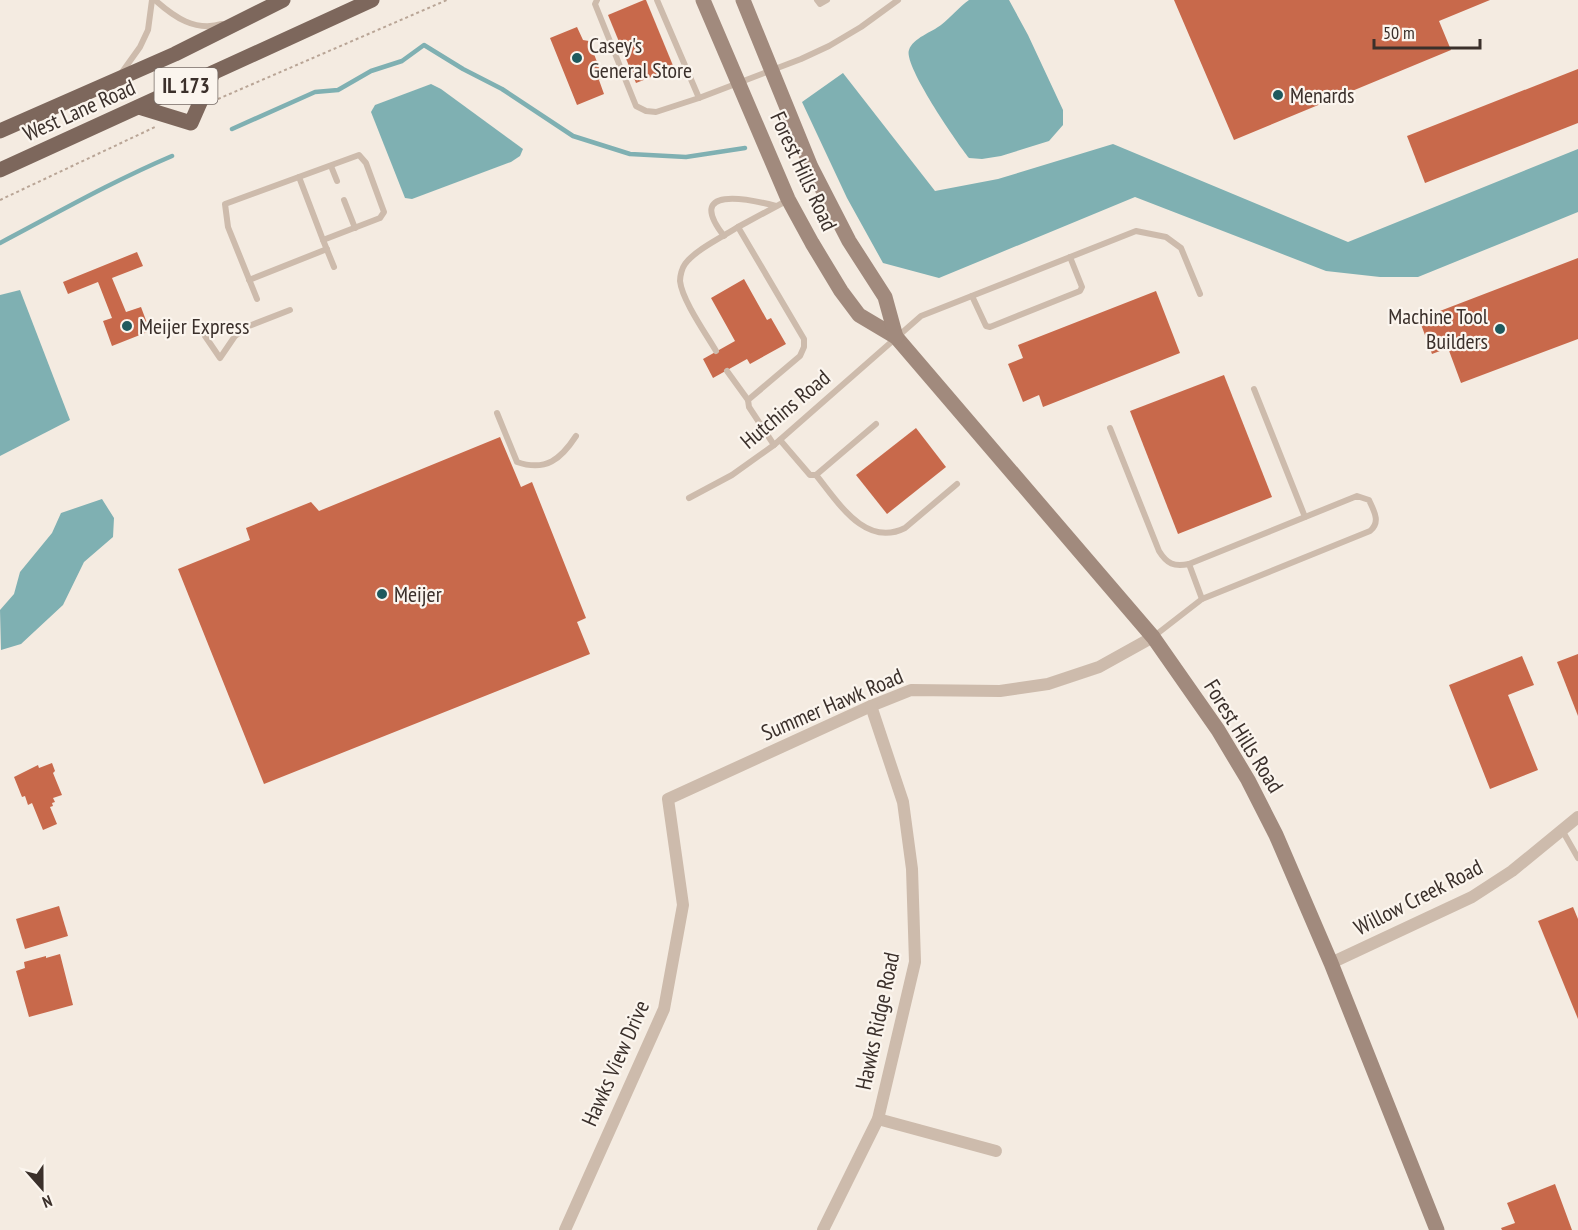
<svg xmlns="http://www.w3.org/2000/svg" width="1578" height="1230" font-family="'PT Sans Narrow',sans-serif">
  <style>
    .water { fill: #7fb0b2 }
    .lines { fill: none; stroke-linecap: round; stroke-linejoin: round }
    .stream { stroke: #7fb0b2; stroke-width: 4.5 }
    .building { fill: #c8694b }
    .path { stroke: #b9a596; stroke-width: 2; stroke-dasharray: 3 3; stroke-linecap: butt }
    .lane { stroke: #cdbbac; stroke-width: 6 }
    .street { stroke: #cdbbac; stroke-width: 12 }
    .secondary { stroke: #a18a7d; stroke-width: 15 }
    .primary { stroke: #7d675c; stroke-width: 15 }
    .poi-dot { fill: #1f5a5e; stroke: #fbf5ee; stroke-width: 2 }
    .labels { text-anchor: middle; stroke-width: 4.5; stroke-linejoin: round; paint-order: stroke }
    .shield { fill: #fbf5ee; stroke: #756b66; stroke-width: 1.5 }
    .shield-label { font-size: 21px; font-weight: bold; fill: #3b302b }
    .poi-label { font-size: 22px; fill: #3b302b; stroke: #fbf5ee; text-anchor: start }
    .street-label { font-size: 22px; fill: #3b302b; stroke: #fbf5ee }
  </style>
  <rect width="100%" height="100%" fill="#f4ebe1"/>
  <g class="water">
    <path d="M 969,0 L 1009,0 L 1028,35 L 1063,110 L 1063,125 L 1049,141 L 1001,156 L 982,159 L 969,158 C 957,143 903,65 909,50 C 913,38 932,32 941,25 C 951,17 959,7 969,0 Z"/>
    <path d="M 843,73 L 935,191 L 998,179 L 1113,144 L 1348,242 L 1578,149 L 1578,212 L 1418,277 L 1380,277 L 1326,271 L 1135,197 L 939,278 L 883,263 L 847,198 L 802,102 Z"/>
    <path d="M 431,84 L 441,89 L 523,149 L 520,156 L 511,162 L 412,199 L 405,198 L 371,112 L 375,105 Z"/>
    <path d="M 20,290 L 70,420 L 0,456 L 0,295 Z"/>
    <path d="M 102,499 L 114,518 L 113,537 L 84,562 L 63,605 L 21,644 L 1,650 L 0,610 L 14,594 L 20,572 L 52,533 L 61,513 Z"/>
  </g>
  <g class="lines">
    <g class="stream">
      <path d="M 232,129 L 315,92 L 338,90 L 371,71 L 402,61 L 424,45 L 463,69 L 502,89 L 573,136 L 630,154 L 686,157 L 745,148"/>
      <path d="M 0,243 C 57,213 113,181 172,156"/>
    </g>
  </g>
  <g class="building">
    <path d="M 644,0 L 646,0 L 674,68 L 636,83 L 608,15 Z"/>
    <path d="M 1174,0 L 1490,0 L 1439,21 L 1451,50 L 1234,140 Z"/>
    <path d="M 577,27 L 583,40 L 589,41 L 602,75 L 599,80 L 604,94 L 577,105 L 550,38 Z"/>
    <path d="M 1578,69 L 1578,123 L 1425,183 L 1407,136 Z"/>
    <path d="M 137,252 L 143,266 L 112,278 L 126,312 L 141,307 L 150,331 L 112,346 L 103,321 L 112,318 L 98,282 L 68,294 L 63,282 Z"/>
    <path d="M 1578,258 L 1578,339 L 1461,383 L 1448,348 L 1432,354 L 1419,319 Z"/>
    <path d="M 744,279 L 767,320 L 771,318 L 786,344 L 750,364 L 747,359 L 713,378 L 703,359 L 735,341 L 711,298 Z"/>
    <path d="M 1156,291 L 1180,353 L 1043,407 L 1039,395 L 1023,402 L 1008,364 L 1023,358 L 1018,345 Z"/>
    <path d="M 1224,375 L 1272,497 L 1178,534 L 1130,411 Z"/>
    <path d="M 916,428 L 946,467 L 887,514 L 856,475 Z"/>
    <path d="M 500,437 L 521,487 L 532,482 L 586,618 L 577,622 L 590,654 L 264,784 L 178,569 L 250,540 L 246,528 L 311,502 L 319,511 Z"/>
    <path d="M 1578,654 L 1578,716 L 1557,662 Z"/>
    <path d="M 1522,656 L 1534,685 L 1508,695 L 1538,770 L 1490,789 L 1449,685 Z"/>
    <path d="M 52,763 L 55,771 L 53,773 L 62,795 L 53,798 L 55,802 L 52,803 L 53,806 L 50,807 L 57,824 L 43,830 L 32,803 L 28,805 L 25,796 L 22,797 L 14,777 L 38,765 L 39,768 Z"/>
    <path d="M 59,906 L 68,936 L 25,949 L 16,919 Z"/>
    <path d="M 1573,907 L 1578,919 L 1578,1019 L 1538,921 Z"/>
    <path d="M 60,954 L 73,1005 L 29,1017 L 16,971 L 25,968 L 24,962 L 46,956 L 46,958 Z"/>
    <path d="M 1555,1184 L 1572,1230 L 1502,1230 L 1501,1228 L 1515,1223 L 1507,1203 Z"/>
  </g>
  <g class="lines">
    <g class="path">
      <path d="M 218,99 L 447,0"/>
      <path d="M 0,200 L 155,127"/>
    </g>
    <g class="lane">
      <path d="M 155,0 C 174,17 195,32 222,24"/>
      <path d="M 597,0 L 595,4 L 636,106 L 646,111 L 656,112 L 699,98 L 801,59 L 829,46 L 861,27 L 898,0"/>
      <path d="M 657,0 L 699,98"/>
      <path d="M 817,0 L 820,4 L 827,0"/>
      <path d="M 120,75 L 140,47 L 148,30 L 152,0"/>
      <path d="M 331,166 L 337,181"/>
      <path d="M 299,177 L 323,240"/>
      <path d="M 344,200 L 355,228"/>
      <path d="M 724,236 C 684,185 749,199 776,206"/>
      <path d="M 249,280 L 327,249"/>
      <path d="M 972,296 L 986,326 L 990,327 L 1080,291 L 1082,287 L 1070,257"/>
      <path d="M 257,299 L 228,227 L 225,204 L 359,155 L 366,163 L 384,212 L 380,218 L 323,240 L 334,267"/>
      <path d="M 205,336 L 220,358 L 235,336 L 249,326 L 290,310"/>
      <path d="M 716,351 C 706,334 682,300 680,281 C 680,276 682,268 685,264 C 695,250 724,236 738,227"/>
      <path d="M 727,371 L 748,400"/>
      <path d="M 1254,389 L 1305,517"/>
      <path d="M 497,413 L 517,462 C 546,472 561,459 576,436"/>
      <path d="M 1110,428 L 1159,551 C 1167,564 1174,567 1189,564 L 1202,599"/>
      <path d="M 780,440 L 810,475 L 816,475 L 876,424"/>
      <path d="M 774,445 L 749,407 L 748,400 L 800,356 L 804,347 L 804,339 L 738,227 L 788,200"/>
      <path d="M 816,475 C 838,502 865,548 905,528 L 957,484"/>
      <path d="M 689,498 L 732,475 L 774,445 L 921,316 L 1136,231 L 1166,237 L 1181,248 L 1200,294"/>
      <path d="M 1153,637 L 1202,599 L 1370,531 C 1381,522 1374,511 1369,500 L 1357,496 L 1189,564"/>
      <path d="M 1562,830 L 1578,858"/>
    </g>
    <g class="street">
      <path d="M 1331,963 L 1472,897 L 1512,871 L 1578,817"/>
      <path d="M 878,1119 L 996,1151"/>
      <path d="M 565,1230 L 664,1009 L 683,905 L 668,799 L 871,706 L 911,690 L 1000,691 L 1048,684 L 1099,667 L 1153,637"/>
      <path d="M 823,1230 L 878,1119 L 915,962 L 912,869 L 903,802 L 871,706"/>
    </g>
    <g class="secondary">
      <path d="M 703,0 L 788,199 L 812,243 L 841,291 L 859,315 L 896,337 L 1153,637 L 1218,730 L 1248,780 L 1276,835 L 1331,963 L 1437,1230"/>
      <path d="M 743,0 L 811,167 L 849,241 L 885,297 L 896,337"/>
    </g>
    <g class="primary">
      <path d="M 139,107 L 191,123 L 213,73"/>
      <path d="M 0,131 L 175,54 L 283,0"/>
      <path d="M 0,170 L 372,0"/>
    </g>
  </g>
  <g class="poi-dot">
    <circle cx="577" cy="58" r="6"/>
    <circle cx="1278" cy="95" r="6"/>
    <circle cx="127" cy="326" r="6"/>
    <circle cx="1500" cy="329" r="6"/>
    <circle cx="382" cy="594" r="6"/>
  </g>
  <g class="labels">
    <rect class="shield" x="154.5" y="68" width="63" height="36" rx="4.5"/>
    <g class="shield-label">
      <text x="186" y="93">IL 173</text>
    </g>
    <g class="poi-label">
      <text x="589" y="53">Casey's<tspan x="589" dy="25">General Store</tspan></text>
      <text x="1290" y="103">Menards</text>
      <text x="1488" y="324" text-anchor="end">Machine Tool<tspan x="1488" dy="25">Builders</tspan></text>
      <text x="139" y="334">Meijer Express</text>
      <text x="394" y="602">Meijer</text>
    </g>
    <g class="street-label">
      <text transform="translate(79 110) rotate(-24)" y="8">West Lane Road</text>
      <text transform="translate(804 171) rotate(65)" y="8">Forest Hills Road</text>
      <text transform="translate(785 409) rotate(-40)" y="8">Hutchins Road</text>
      <text transform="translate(832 704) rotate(-23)" y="8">Summer Hawk Road</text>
      <text transform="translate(1244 736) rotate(58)" y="8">Forest Hills Road</text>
      <text transform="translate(1418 897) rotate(-27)" y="8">Willow Creek Road</text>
      <text transform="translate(877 1021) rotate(-78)" y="8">Hawks Ridge Road</text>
      <text transform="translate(615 1063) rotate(-66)" y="8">Hawks View Drive</text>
    </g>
  </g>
  <g transform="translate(42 1188) rotate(159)" stroke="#fbf5ee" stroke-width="4.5" paint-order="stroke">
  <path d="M0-4.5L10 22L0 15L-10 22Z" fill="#3b302b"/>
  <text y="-9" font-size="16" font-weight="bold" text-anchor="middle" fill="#3b302b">N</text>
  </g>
  <path d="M1374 39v9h106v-9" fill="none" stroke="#3b302b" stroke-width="3"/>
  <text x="1383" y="39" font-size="18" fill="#3b302b" stroke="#fbf5ee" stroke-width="4.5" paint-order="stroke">50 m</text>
</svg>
